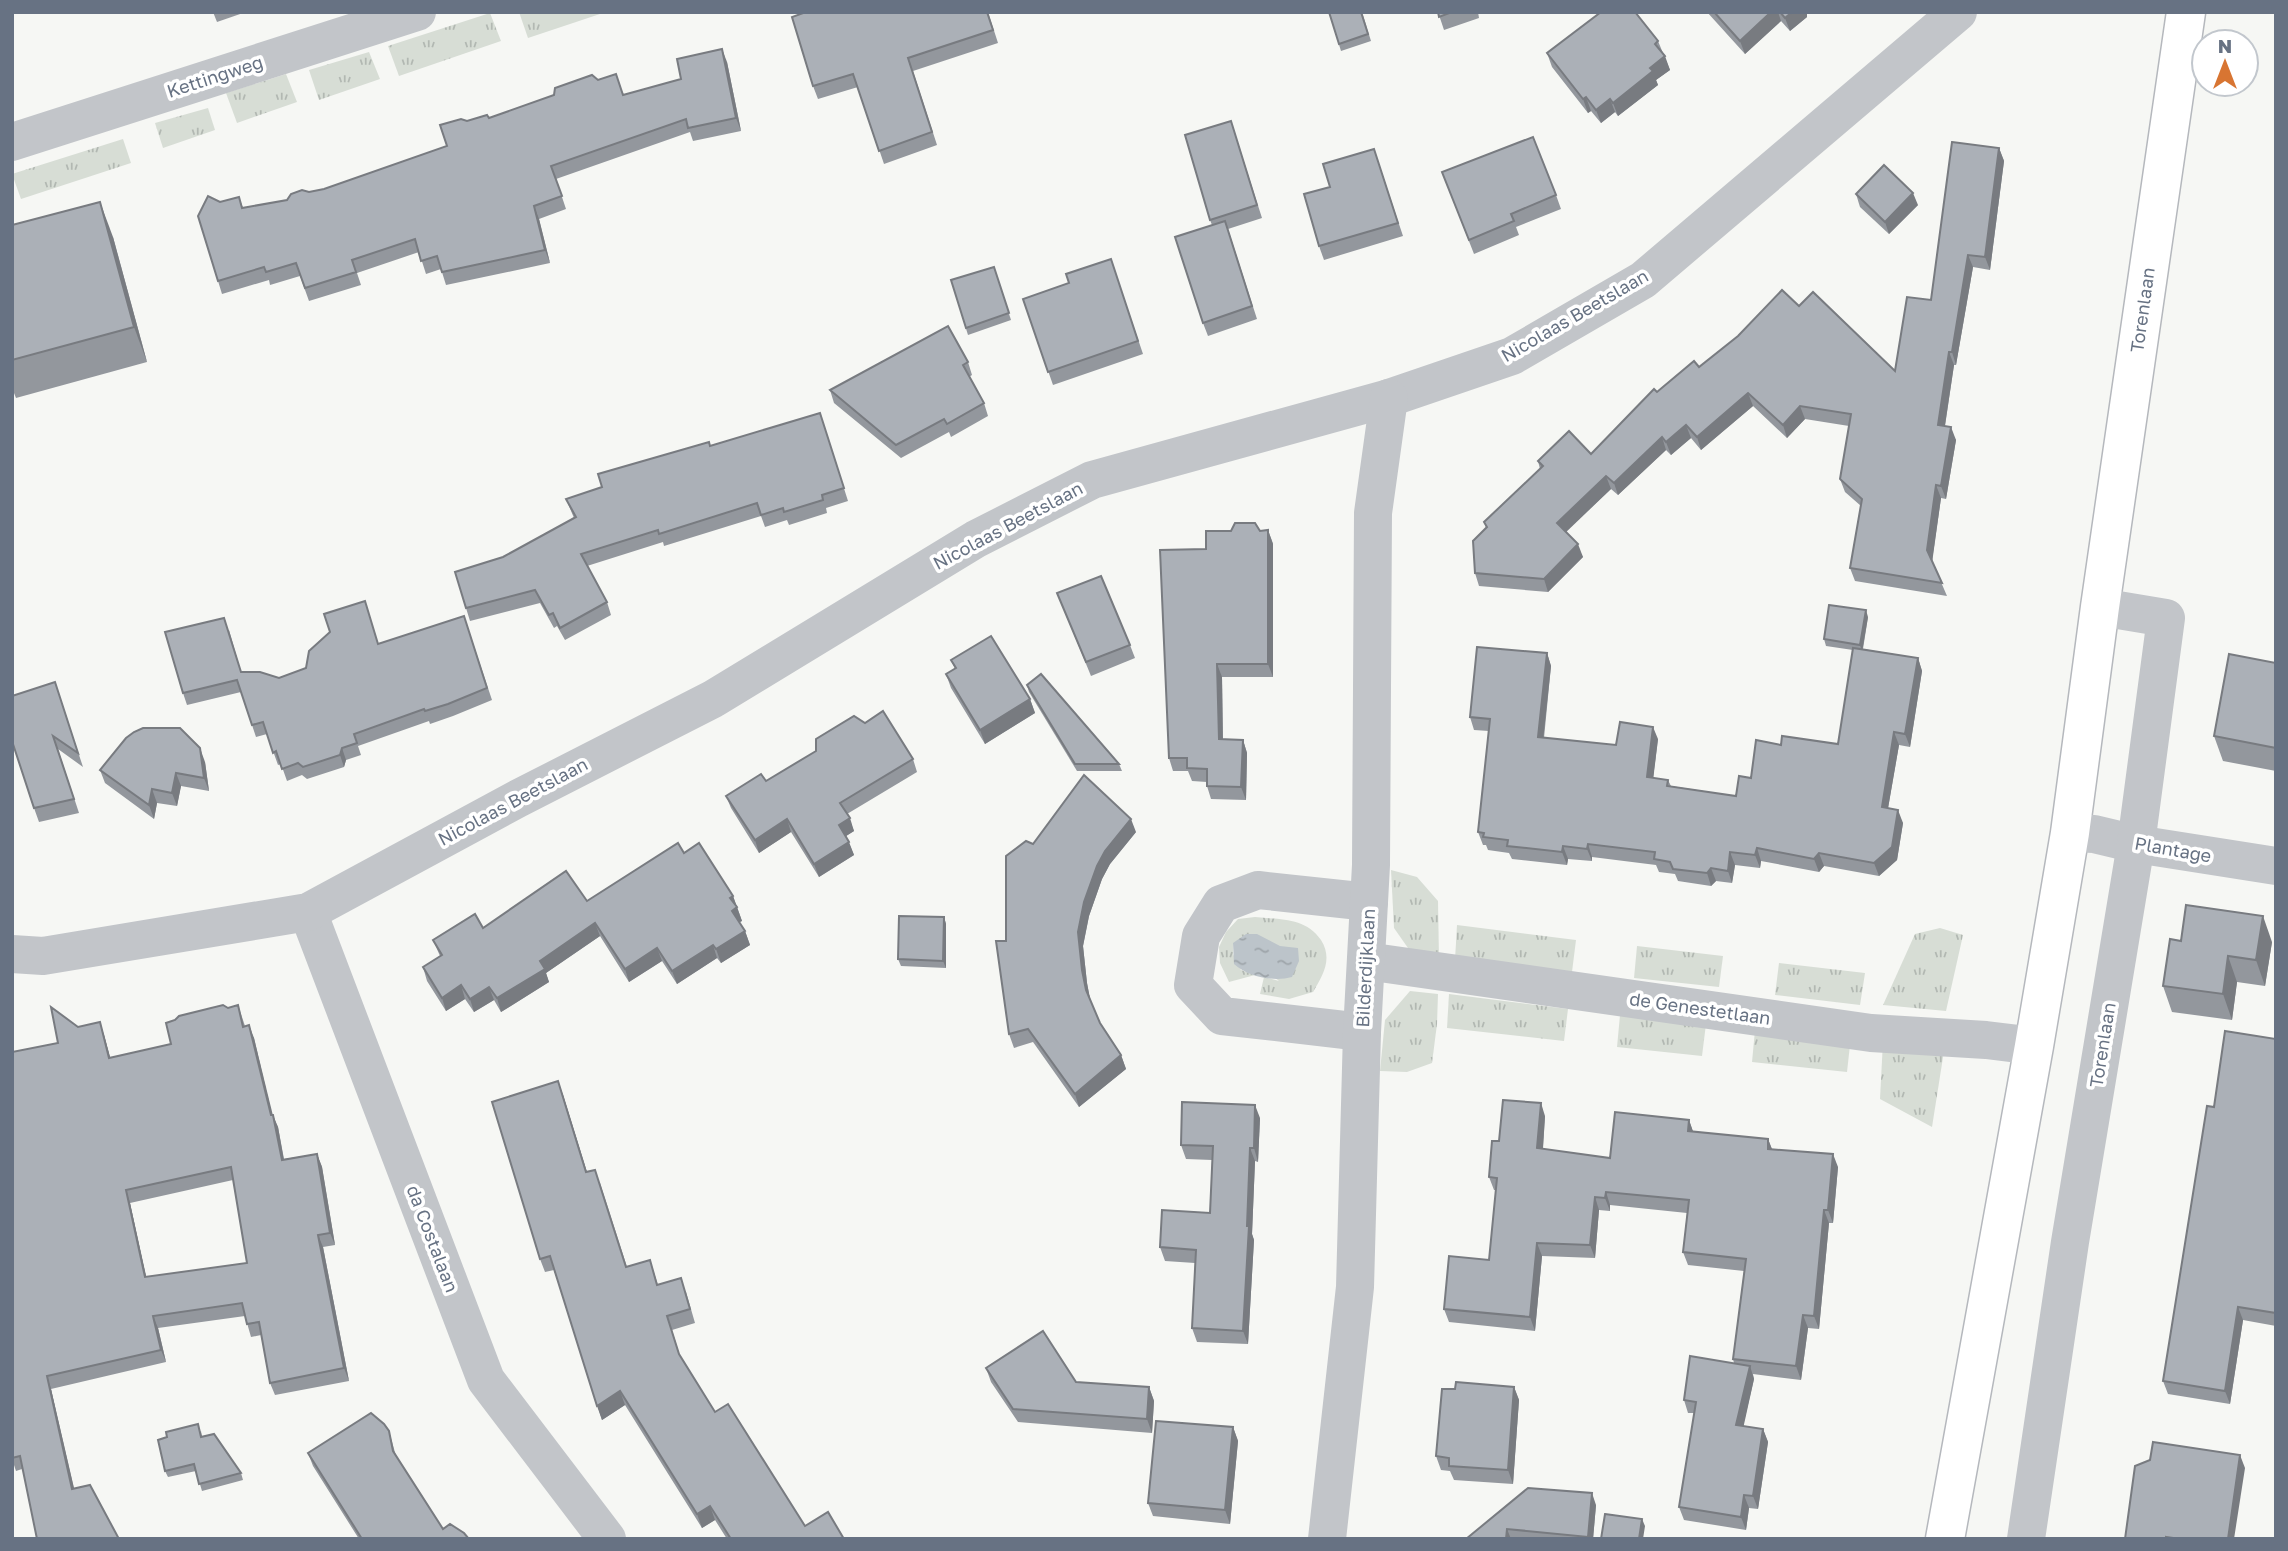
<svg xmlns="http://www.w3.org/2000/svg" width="2288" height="1551" font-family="'Golos Text',sans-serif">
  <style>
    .grass { fill: url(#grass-tufts) }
    .water { fill: url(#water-ripples) }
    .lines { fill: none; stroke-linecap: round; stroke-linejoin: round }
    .major-casing { stroke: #b5b8bd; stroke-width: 41 }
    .minor { stroke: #c2c5c9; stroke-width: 38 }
    .major { stroke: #fff; stroke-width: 38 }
    .wall { fill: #93979d; fill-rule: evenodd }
    .shaded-wall { fill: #787b80 }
    .building { fill: #abb0b7; stroke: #787b80; stroke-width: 2; fill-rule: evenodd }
    .labels { text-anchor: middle; stroke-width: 7; stroke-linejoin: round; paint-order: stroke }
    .street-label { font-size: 18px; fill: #677283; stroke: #fff }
  </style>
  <defs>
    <pattern id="grass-tufts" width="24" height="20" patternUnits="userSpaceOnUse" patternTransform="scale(1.75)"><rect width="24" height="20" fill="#d7ddd5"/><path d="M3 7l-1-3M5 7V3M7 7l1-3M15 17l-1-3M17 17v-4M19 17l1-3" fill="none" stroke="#b2b8b2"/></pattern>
    <pattern id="water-ripples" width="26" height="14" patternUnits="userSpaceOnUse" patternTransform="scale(1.75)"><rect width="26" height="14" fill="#bcc4ca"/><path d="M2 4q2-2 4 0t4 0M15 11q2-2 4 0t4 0" fill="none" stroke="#9da4a9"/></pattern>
  </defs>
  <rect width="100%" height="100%" fill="#f6f7f4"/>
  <g class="grass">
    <path d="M 519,12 L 606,12 L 528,38 Z"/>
    <path d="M 490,13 L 501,41 L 399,76 L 388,46 Z"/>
    <path d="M 369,52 L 380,79 L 319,100 L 309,70 Z"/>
    <path d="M 286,74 L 297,102 L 237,123 L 226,93 Z"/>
    <path d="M 208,108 L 215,130 L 163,148 L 155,123 Z"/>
    <path d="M 123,139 L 131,163 L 21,199 L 12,174 Z"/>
    <path d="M 1391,870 L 1417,877 L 1438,901 L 1439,959 L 1408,948 L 1394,928 Z"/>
    <path d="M 1255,917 C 1280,920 1305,917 1321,940 C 1333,959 1323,975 1313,992 L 1289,999 L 1260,994 L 1264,977 L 1279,981 L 1233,943 L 1233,954 L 1241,970 L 1255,975 L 1229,982 L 1220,963 L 1219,947 L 1226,932 L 1238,919 Z"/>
    <path d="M 1457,925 L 1576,940 L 1572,972 L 1455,960 Z"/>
    <path d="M 1940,928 L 1963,935 L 1946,1011 L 1883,1005 L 1915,934 Z"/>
    <path d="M 1637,946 L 1723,956 L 1719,987 L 1634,978 Z"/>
    <path d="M 1779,963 L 1865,973 L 1860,1005 L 1775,995 Z"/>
    <path d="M 1410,991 L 1438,994 L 1437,1024 L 1432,1063 L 1407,1072 L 1380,1071 L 1385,1020 Z"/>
    <path d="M 1449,994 L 1568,1009 L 1564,1041 L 1447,1028 Z"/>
    <path d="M 1620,1015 L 1706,1024 L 1702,1056 L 1617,1047 Z"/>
    <path d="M 1755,1030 L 1850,1045 L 1847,1072 L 1752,1062 Z"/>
    <path d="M 1883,1041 L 1944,1051 L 1932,1127 L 1880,1099 Z"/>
  </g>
  <path class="water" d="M 1246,934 L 1257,934 L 1280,946 L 1298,948 L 1299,961 L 1292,977 C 1274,982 1248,977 1234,964 L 1233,943 Z"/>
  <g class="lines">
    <defs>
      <path id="major" d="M 1945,1539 L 2034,1046 L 2070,833 L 2100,607 L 2186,12"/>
    </defs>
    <use href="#major" class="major-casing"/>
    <g class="minor">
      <path d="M 12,142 L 417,12"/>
      <path d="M 2070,833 L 2094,834 L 2136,844 L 2276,866"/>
      <path d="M 308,912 L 486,1380 L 607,1539"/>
      <path d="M 12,954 L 43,956 L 308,912 L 519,798 L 713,699 L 976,539 L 1092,480 L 1389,398 L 1512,356 L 1643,280 L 1958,12"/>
      <path d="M 1366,961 L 1871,1033 L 1986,1040 L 2034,1046"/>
      <path d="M 1362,1032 L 1222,1016 L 1193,985 L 1201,936 L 1221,904 L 1258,890 L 1369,902"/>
      <path d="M 1327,1539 L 1355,1287 L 1362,1032 L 1371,865 L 1373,513 L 1389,398"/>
      <path d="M 2026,1539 L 2070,1242 L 2136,844 L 2166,618 L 2100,607"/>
    </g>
    <use href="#major" class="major"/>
  </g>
  <g class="wall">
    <path d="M 213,12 L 246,12 L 217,22 Z"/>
    <path d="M 806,12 L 988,12 L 998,43 L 913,71 L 937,145 L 884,164 L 858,87 L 818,99 L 813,86 Z"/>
    <path d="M 1329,12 L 1362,12 L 1371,41 L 1341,51 Z"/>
    <path d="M 1438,12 L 1478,12 L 1479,18 L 1444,30 Z"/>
    <path d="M 1707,12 L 1807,12 L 1807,17 L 1790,31 L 1781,21 L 1745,54 Z"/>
    <path d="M 1658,41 L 1670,70 L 1656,80 L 1658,85 L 1618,116 L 1615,112 L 1601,123 L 1591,111 L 1588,113 L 1552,67 L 1547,53 Z"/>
    <path d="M 727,62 L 741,131 L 693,141 L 690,132 L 556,179 L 566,209 L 539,219 L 550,263 L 446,285 L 441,269 L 426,274 L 419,252 L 357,273 L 361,285 L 309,301 L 300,276 L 270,285 L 269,280 L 222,294 L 218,281 L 220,202 L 239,197 L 243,208 L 287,200 L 309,192 L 324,189 L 447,146 L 467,121 L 489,118 L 598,80 L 623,95 L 681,79 Z"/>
    <path d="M 1231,121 L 1262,218 L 1228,229 L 1257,319 L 1208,336 L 1203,323 L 1212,225 L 1210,220 Z"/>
    <path d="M 1999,148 L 2004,161 L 1990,270 L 1973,267 L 1956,365 L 1954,365 L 1945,426 L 1956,440 L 1946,499 L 1941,498 L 1932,561 L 1947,596 L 1855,581 L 1850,568 L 1861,506 L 1845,492 L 1840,479 L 1849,426 L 1805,419 L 1787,438 L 1753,406 L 1701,450 L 1691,438 L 1671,455 L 1666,450 L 1618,495 L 1611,489 L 1566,531 L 1583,557 L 1548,592 L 1479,586 L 1475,573 L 1486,528 L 1484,522 L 1540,469 L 1538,461 L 1591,454 L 1657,392 L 1799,306 L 1895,371 L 1931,300 Z"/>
    <path d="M 1374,149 L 1403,236 L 1324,260 L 1319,246 L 1330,187 Z"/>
    <path d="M 1442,172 L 1556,195 L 1561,209 L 1516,227 L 1519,235 L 1474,254 Z"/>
    <path d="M 1856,194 L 1918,205 L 1889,234 L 1860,207 Z"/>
    <path d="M 12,225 L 113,237 L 147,362 L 16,398 L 12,388 Z"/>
    <path d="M 1111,259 L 1143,354 L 1053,385 L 1023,299 L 1069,283 Z"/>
    <path d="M 994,267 L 1011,320 L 968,335 L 951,280 Z"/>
    <path d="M 968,362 L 972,375 L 969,377 L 984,403 L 988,416 L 951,437 L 949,432 L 901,458 L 834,403 L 830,390 Z"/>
    <path d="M 820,413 L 848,501 L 826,508 L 827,513 L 789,525 L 787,520 L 765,527 L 761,516 L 664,546 L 663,542 L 587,566 L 607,602 L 611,615 L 565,640 L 557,626 L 554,628 L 540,603 L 470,621 L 466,608 L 503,557 L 574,518 L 566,499 L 602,487 L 710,446 Z"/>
    <path d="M 1268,530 L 1273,544 L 1273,677 L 1222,677 L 1223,739 L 1243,740 L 1247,753 L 1246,800 L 1211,799 L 1207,786 L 1207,782 L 1192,781 L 1188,771 L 1173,771 L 1169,758 L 1260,531 Z"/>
    <path d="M 1057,593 L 1130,645 L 1135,658 L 1091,676 Z"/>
    <path d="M 464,616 L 492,700 L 453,716 L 430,724 L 429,721 L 358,746 L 361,755 L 346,760 L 344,767 L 307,779 L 302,775 L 287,781 L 281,764 L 278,765 L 267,734 L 256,737 L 241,692 L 187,705 L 183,693 L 229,630 L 241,672 L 279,678 Z"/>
    <path d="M 1868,617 L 1863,649 L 1918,658 L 1922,671 L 1910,747 L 1899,745 L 1888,808 L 1903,823 L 1897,860 L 1879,876 L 1824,866 L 1819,872 L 1761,861 L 1760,868 L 1735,865 L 1732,883 L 1716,881 L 1711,886 L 1678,881 L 1675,874 L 1659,872 L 1656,865 L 1592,857 L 1592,861 L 1568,859 L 1567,865 L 1512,859 L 1509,853 L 1488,850 L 1486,845 L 1483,845 L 1478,832 L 1489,731 L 1474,730 L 1470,717 L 1547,653 L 1551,666 L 1544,738 L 1616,745 L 1658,739 L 1653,778 L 1668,780 L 1671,786 L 1736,796 L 1751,778 L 1781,745 L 1838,744 L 1853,650 L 1826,646 L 1824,639 Z"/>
    <path d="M 951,660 L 1030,699 L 1035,713 L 985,744 L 951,688 L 946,674 L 955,669 Z"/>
    <path d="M 2276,663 L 2276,771 L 2223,761 L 2214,736 Z"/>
    <path d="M 55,682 L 83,767 L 58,749 L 79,813 L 39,822 L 34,808 Z"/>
    <path d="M 1027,685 L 1119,764 L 1122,771 L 1077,771 L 1029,692 Z"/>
    <path d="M 913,759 L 917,772 L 847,814 L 854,831 L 846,836 L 854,855 L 819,877 L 791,832 L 759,853 L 731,808 L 726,796 L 766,781 Z"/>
    <path d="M 205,762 L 209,791 L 181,786 L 177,806 L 157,803 L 154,819 L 105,783 L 100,770 Z"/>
    <path d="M 1136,832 L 1110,864 L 1102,879 L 1089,916 L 1083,946 L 1087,983 L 1090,1000 L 1100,1023 L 1121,1055 L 1126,1069 L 1079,1107 L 1033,1042 L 1014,1048 L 1009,1034 L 1006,941 L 1033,844 Z"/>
    <path d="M 684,853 L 733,896 L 742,921 L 739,922 L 745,931 L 750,945 L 721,963 L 717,958 L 677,984 L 662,961 L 629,982 L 600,936 L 546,973 L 549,982 L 501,1012 L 494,1000 L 474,1012 L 465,999 L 446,1011 L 427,981 L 423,967 L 440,956 L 433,940 L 587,901 Z"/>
    <path d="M 944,917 L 946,924 L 946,968 L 901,966 L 898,959 Z"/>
    <path d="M 2181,941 L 2272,942 L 2265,986 L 2237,982 L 2232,1020 L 2172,1012 L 2163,986 Z"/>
    <path d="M 238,1005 L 245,1026 L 254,1038 L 272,1115 L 278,1127 L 284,1159 L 317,1154 L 322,1167 L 335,1245 L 323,1247 L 349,1381 L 275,1395 L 270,1383 L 261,1335 L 251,1337 L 245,1316 L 158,1328 L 166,1362 L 51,1389 L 74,1489 L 119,1539 L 22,1469 L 16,1471 L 12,1459 L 12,1052 L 58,1043 L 78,1027 L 104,1035 L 110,1058 L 171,1044 L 228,1008 ZM 233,1180 L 247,1263 L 146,1277 L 130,1203 Z"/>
    <path d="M 2276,1039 L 2276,1326 L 2243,1320 L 2230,1404 L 2168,1394 L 2163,1381 L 2214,1107 Z"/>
    <path d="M 563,1095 L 587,1172 L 600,1183 L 627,1267 L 650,1260 L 658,1285 L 686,1292 L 695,1323 L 672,1330 L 680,1356 L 715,1412 L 805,1526 L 844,1539 L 727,1539 L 715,1520 L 702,1528 L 625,1405 L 602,1420 L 554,1270 L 545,1272 L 540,1259 Z"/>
    <path d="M 1545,1116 L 1543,1149 L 1610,1158 L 1689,1120 L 1693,1132 L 1768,1139 L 1772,1149 L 1838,1167 L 1833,1223 L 1829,1223 L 1819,1329 L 1808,1328 L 1801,1380 L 1753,1374 L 1754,1379 L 1743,1426 L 1763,1429 L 1768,1442 L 1758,1509 L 1749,1508 L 1746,1530 L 1684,1520 L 1679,1507 L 1694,1413 L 1688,1413 L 1684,1400 L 1734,1363 L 1733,1359 L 1744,1271 L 1688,1265 L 1683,1252 L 1687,1213 L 1610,1205 L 1610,1211 L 1599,1210 L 1595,1258 L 1542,1256 L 1535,1331 L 1449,1322 L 1444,1309 L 1489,1260 L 1496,1190 L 1494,1190 L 1489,1177 L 1499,1141 Z"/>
    <path d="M 1260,1118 L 1258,1162 L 1255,1161 L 1252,1234 L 1254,1240 L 1248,1344 L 1197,1342 L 1192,1328 L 1195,1263 L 1165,1261 L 1160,1247 L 1210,1213 L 1212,1160 L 1186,1159 L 1181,1145 Z"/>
    <path d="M 986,1368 L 1076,1382 L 1149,1387 L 1154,1401 L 1152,1433 L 1018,1422 L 991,1382 Z"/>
    <path d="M 1514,1387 L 1519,1400 L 1513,1484 L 1454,1480 L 1450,1471 L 1441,1470 L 1436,1456 L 1455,1389 Z"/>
    <path d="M 1233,1427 L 1238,1441 L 1230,1524 L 1153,1516 L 1148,1503 Z"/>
    <path d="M 201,1431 L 202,1437 L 241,1473 L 243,1480 L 202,1491 L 196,1471 L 168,1477 L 165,1471 Z"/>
    <path d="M 389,1431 L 396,1456 L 443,1529 L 469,1539 L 359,1539 L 313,1466 L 308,1453 Z"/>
    <path d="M 1596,1505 L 1593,1539 L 1466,1539 Z"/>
  </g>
  <g class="shaded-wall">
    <path d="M 1771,12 L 1778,12 L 1781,21 L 1745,54 L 1740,41 Z"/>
    <path d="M 1792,12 L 1807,12 L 1807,17 L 1790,31 L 1785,18 Z"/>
    <path d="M 722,49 L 727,62 L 741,131 L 736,118 Z"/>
    <path d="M 1665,56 L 1670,70 L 1656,80 L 1658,85 L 1618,116 L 1613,103 L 1650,68 Z"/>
    <path d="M 1586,97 L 1591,111 L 1588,113 L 1583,99 Z"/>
    <path d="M 1610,99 L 1615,112 L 1601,123 L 1596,110 Z"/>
    <path d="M 1999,148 L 2004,161 L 1990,270 L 1985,257 Z"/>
    <path d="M 1913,193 L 1918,205 L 1889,234 L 1885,222 Z"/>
    <path d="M 100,202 L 113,237 L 147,362 L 134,327 Z"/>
    <path d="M 534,206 L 539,219 L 550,263 L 545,250 Z"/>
    <path d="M 1968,255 L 1973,267 L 1956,365 L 1952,352 Z"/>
    <path d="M 1949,352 L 1954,365 L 1943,438 L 1938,425 Z"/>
    <path d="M 1748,393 L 1753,406 L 1701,450 L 1697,437 Z"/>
    <path d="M 1800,406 L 1805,419 L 1787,438 L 1783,425 Z"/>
    <path d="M 1686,425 L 1691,438 L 1671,455 L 1666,442 Z"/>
    <path d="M 1951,427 L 1956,440 L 1946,499 L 1941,486 Z"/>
    <path d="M 1662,437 L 1666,450 L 1618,495 L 1614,483 Z"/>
    <path d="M 1606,476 L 1611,489 L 1562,536 L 1557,523 Z"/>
    <path d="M 1936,485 L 1941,498 L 1932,563 L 1927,550 Z"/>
    <path d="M 1268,530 L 1273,544 L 1273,677 L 1268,664 Z"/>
    <path d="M 1578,544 L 1583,557 L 1548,592 L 1544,579 Z"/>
    <path d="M 1866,610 L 1868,617 L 1862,652 L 1860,645 Z"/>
    <path d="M 1547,653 L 1551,666 L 1542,750 L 1538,737 Z"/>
    <path d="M 1918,658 L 1922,671 L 1910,747 L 1905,734 Z"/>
    <path d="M 1217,664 L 1222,677 L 1223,753 L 1219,739 Z"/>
    <path d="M 1030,699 L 1035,713 L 985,744 L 980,730 Z"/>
    <path d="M 1653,727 L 1658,739 L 1652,789 L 1647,777 Z"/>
    <path d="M 1894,732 L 1899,745 L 1886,820 L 1882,807 Z"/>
    <path d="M 1243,740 L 1247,753 L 1246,800 L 1241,787 Z"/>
    <path d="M 200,748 L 205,762 L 209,791 L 204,778 Z"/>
    <path d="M 342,748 L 346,760 L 344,767 L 340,755 Z"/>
    <path d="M 176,773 L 181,786 L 177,806 L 172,793 Z"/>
    <path d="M 152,789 L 157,803 L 154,819 L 149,805 Z"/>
    <path d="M 1898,810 L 1903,823 L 1897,860 L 1879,876 L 1874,863 Z"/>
    <path d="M 850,818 L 854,831 L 843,838 L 839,825 Z"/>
    <path d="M 787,819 L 791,832 L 759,853 L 755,840 Z"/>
    <path d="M 1131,819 L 1136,832 L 1110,864 L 1102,879 L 1089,916 L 1083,946 L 1087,983 L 1091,1003 L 1086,990 L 1082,970 L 1078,932 L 1084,902 L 1097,866 L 1105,851 Z"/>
    <path d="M 849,842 L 854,855 L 819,877 L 814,864 Z"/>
    <path d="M 1588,844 L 1592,857 L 1592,861 L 1587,849 Z"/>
    <path d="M 1563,846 L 1568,859 L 1567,865 L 1562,852 Z"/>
    <path d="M 1757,848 L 1761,861 L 1760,868 L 1755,855 Z"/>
    <path d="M 1730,852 L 1735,865 L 1732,883 L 1728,871 Z"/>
    <path d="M 1819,853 L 1824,866 L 1819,872 L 1814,859 Z"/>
    <path d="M 1711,868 L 1716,881 L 1711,886 L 1707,873 Z"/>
    <path d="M 733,896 L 742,921 L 736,924 L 732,911 L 730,898 Z"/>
    <path d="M 2263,916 L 2272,942 L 2265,986 L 2256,960 Z"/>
    <path d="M 944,917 L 946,924 L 946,968 L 943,961 Z"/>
    <path d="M 595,923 L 600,936 L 546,973 L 549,982 L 501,1012 L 497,998 L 540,961 Z"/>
    <path d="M 745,931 L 750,945 L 721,963 L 716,949 Z"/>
    <path d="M 713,945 L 717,958 L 677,984 L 672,971 Z"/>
    <path d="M 657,948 L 662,961 L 629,982 L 625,969 Z"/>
    <path d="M 2228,956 L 2237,982 L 2232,1020 L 2223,994 Z"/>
    <path d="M 461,985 L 465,999 L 446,1011 L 442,998 Z"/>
    <path d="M 489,987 L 494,1000 L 474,1012 L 470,999 Z"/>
    <path d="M 100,1022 L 104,1035 L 114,1071 L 109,1058 Z"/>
    <path d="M 249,1025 L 254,1038 L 276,1128 L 271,1115 Z"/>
    <path d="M 1121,1055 L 1126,1069 L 1079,1107 L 1075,1094 Z"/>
    <path d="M 558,1081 L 563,1095 L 591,1186 L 586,1172 Z"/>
    <path d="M 1541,1103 L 1545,1116 L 1542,1161 L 1537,1148 Z"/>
    <path d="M 1255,1105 L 1260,1118 L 1258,1162 L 1254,1148 Z"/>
    <path d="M 273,1115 L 278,1127 L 286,1172 L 282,1160 Z"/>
    <path d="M 1689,1120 L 1694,1134 L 1688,1131 Z"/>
    <path d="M 1768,1139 L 1773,1152 L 1768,1149 Z"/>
    <path d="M 1250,1148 L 1255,1161 L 1252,1234 L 1254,1240 L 1248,1344 L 1243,1331 Z"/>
    <path d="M 317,1154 L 322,1167 L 335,1245 L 330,1233 Z"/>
    <path d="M 1833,1154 L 1838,1167 L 1833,1223 L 1828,1210 Z"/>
    <path d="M 126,1190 L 130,1203 L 149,1289 L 145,1277 Z"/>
    <path d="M 1606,1192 L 1610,1205 L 1610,1211 L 1605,1198 Z"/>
    <path d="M 1595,1197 L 1599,1210 L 1595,1258 L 1590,1245 Z"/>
    <path d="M 1824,1210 L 1829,1223 L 1819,1329 L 1814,1316 Z"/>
    <path d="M 318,1235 L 323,1247 L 349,1381 L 344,1368 Z"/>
    <path d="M 1537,1243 L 1542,1256 L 1535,1331 L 1530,1317 Z"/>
    <path d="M 2238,1307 L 2243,1320 L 2230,1404 L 2225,1391 Z"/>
    <path d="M 1803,1315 L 1808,1328 L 1801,1380 L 1796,1366 Z"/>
    <path d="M 153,1316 L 158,1328 L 166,1362 L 161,1350 Z"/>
    <path d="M 1750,1366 L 1754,1379 L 1741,1438 L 1736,1425 Z"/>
    <path d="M 47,1376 L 51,1389 L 77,1501 L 72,1489 Z"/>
    <path d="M 1149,1387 L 1154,1401 L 1152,1433 L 1147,1419 Z"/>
    <path d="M 1514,1387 L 1519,1400 L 1513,1484 L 1508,1470 Z"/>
    <path d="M 620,1391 L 625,1405 L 602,1420 L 597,1406 Z"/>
    <path d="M 1233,1427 L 1238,1441 L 1230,1524 L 1225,1510 Z"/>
    <path d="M 1763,1429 L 1768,1442 L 1758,1509 L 1753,1496 Z"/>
    <path d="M 2240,1455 L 2245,1468 L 2234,1539 L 2228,1539 Z"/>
    <path d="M 1592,1493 L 1596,1505 L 1593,1539 L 1589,1539 L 1588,1537 Z"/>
    <path d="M 1744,1495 L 1749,1508 L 1746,1530 L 1741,1517 Z"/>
    <path d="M 710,1506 L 715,1520 L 702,1528 L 697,1514 Z"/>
    <path d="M 1642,1519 L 1645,1526 L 1643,1539 L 1639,1539 Z"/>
    <path d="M 1507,1529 L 1511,1539 L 1506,1539 Z"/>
  </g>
  <g class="building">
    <path d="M 806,12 L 987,12 L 993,30 L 908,58 L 932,132 L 879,151 L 853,74 L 813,86 L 792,17 Z"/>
    <path d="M 1329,12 L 1361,12 L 1368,34 L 1339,44 Z"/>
    <path d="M 1438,12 L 1452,12 L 1439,17 Z"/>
    <path d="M 1601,12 L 1635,12 L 1658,41 L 1655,44 L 1665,56 L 1650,68 L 1653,71 L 1613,103 L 1610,99 L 1596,110 L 1586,97 L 1583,99 L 1547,53 Z"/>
    <path d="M 1714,12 L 1771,12 L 1740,41 Z"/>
    <path d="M 1780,12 L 1792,12 L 1785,18 Z"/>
    <path d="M 722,49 L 736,118 L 688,128 L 686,119 L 551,166 L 562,196 L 534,206 L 545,250 L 442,272 L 437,256 L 421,261 L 415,239 L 352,260 L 356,272 L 305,288 L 296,263 L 266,272 L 264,267 L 218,281 L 198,216 L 208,196 L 220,202 L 239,197 L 242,208 L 287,200 L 291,194 L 302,190 L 309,192 L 324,189 L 447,146 L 440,125 L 461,119 L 467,121 L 487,115 L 489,118 L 554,95 L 555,88 L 592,75 L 598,80 L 616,74 L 623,95 L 681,79 L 677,59 Z"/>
    <path d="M 1231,121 L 1257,205 L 1210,220 L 1185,135 Z"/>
    <path d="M 1533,137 L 1556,195 L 1511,214 L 1514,221 L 1469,240 L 1442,172 Z"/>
    <path d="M 1952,142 L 1999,148 L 1985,257 L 1968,255 L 1952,352 L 1949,352 L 1938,425 L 1951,427 L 1941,486 L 1936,485 L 1927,550 L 1942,583 L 1850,568 L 1862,499 L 1840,479 L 1851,414 L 1800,406 L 1783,425 L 1748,393 L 1697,437 L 1686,425 L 1666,442 L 1662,437 L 1614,483 L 1606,476 L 1557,523 L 1578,544 L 1544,579 L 1475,573 L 1473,541 L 1487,527 L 1484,522 L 1543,466 L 1538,461 L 1569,431 L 1591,454 L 1654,389 L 1657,392 L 1694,361 L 1699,367 L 1738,336 L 1782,290 L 1799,306 L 1813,292 L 1895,371 L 1907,297 L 1931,300 Z"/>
    <path d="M 1374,149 L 1398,223 L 1319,246 L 1304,194 L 1330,187 L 1323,164 Z"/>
    <path d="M 1884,165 L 1913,193 L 1885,222 L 1856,194 Z"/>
    <path d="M 100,202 L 134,327 L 12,360 L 12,225 Z"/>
    <path d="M 1225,221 L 1252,306 L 1203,323 L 1175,237 Z"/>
    <path d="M 1111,259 L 1138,341 L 1048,372 L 1023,299 L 1069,283 L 1066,274 Z"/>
    <path d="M 994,267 L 1009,313 L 966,328 L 951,280 Z"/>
    <path d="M 948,326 L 968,362 L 963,365 L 984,403 L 947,424 L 944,419 L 896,445 L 830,390 Z"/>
    <path d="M 820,413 L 844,488 L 822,495 L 823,500 L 784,512 L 783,508 L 761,515 L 757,503 L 659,534 L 658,530 L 581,554 L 607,602 L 560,628 L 553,613 L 549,615 L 535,590 L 466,608 L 455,572 L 503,557 L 576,517 L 566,499 L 602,487 L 598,474 L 709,442 L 710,446 Z"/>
    <path d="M 1235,523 L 1255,523 L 1260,531 L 1268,530 L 1268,664 L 1217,664 L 1219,739 L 1243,740 L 1241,787 L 1207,786 L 1207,769 L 1187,768 L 1187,758 L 1169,758 L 1160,550 L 1206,549 L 1206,531 L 1231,531 Z"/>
    <path d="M 1101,576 L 1130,645 L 1086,662 L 1057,593 Z"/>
    <path d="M 365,601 L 378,644 L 464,616 L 487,688 L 448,704 L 425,711 L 424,709 L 354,734 L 357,743 L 342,748 L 340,755 L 303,767 L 298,763 L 282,769 L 276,751 L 273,753 L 263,722 L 252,725 L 237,680 L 183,693 L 165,632 L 224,618 L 241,672 L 260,672 L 279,678 L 306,668 L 309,651 L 330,632 L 324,614 Z"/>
    <path d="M 1829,605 L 1866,610 L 1860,645 L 1824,639 Z"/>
    <path d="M 991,636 L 1030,699 L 980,730 L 946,674 L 956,668 L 951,660 Z"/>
    <path d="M 1477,647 L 1547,653 L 1538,737 L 1616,745 L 1620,722 L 1653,727 L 1647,777 L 1668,780 L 1667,786 L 1736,796 L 1739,776 L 1751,778 L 1756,740 L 1781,745 L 1782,736 L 1838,744 L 1853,648 L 1918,658 L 1905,734 L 1894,732 L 1882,807 L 1898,810 L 1892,847 L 1874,863 L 1819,853 L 1814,859 L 1757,848 L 1755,855 L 1730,852 L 1728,871 L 1711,868 L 1707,873 L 1673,869 L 1670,862 L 1654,859 L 1655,852 L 1588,844 L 1587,849 L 1563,846 L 1562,852 L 1507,846 L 1508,840 L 1483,837 L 1484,833 L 1478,832 L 1490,719 L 1470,717 Z"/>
    <path d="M 2229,654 L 2276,663 L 2276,748 L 2214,736 Z"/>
    <path d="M 1041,674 L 1119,764 L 1075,764 L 1027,685 Z"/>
    <path d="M 55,682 L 78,753 L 53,736 L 74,799 L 34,808 L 12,741 L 12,696 Z"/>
    <path d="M 883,711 L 913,759 L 840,803 L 850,818 L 839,825 L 849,842 L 814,864 L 787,819 L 755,840 L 726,796 L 761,774 L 766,781 L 816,751 L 816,739 L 854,716 L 865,723 Z"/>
    <path d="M 143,728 L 180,728 L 200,748 L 204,778 L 176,773 L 172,793 L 152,789 L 149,805 L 100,770 L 126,738 L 134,732 Z"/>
    <path d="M 1084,775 L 1131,819 L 1105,851 L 1097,866 L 1084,902 L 1078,932 L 1082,970 L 1086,990 L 1100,1023 L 1121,1055 L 1075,1094 L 1028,1029 L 1009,1034 L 996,941 L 1006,941 L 1006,856 L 1026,841 L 1033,844 Z"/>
    <path d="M 678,843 L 684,853 L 699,843 L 733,896 L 730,898 L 737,907 L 732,911 L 745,931 L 716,949 L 713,945 L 672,971 L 657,948 L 625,969 L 595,923 L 540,961 L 545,969 L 497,998 L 489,987 L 470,999 L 461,985 L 442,998 L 423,967 L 442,955 L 433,940 L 475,914 L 483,928 L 566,871 L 587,901 Z"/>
    <path d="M 2186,905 L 2263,916 L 2256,960 L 2228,956 L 2223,994 L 2163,986 L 2170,939 L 2181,941 Z"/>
    <path d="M 899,916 L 944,917 L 943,961 L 898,959 Z"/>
    <path d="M 223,1005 L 228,1008 L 238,1005 L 243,1027 L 249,1025 L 271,1115 L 273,1115 L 282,1160 L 317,1154 L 330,1233 L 318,1235 L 344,1368 L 270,1383 L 259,1322 L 247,1324 L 242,1303 L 153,1316 L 161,1350 L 47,1376 L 72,1489 L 90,1485 L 119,1539 L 37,1539 L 20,1456 L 12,1458 L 12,1052 L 58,1043 L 51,1007 L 78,1027 L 100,1022 L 109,1058 L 171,1044 L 166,1023 L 175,1020 L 179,1016 ZM 231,1167 L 247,1263 L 145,1277 L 126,1190 Z"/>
    <path d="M 2225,1031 L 2276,1039 L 2276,1313 L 2238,1307 L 2225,1391 L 2163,1381 L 2207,1106 L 2214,1107 Z"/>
    <path d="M 558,1081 L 586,1172 L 595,1170 L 626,1267 L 650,1260 L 657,1285 L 681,1278 L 690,1309 L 667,1316 L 679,1354 L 715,1412 L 728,1404 L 805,1526 L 828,1512 L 844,1539 L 731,1539 L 710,1506 L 697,1514 L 620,1391 L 597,1406 L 550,1256 L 540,1259 L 492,1102 Z"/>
    <path d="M 1503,1100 L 1541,1103 L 1537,1148 L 1610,1158 L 1615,1112 L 1689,1120 L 1688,1131 L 1768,1139 L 1768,1149 L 1833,1154 L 1828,1210 L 1824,1210 L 1814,1316 L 1803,1315 L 1796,1366 L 1733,1359 L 1746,1259 L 1683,1252 L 1689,1200 L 1606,1192 L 1605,1198 L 1595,1197 L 1590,1245 L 1537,1243 L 1530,1317 L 1444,1309 L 1449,1256 L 1489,1260 L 1497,1178 L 1489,1177 L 1492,1141 L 1499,1141 Z"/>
    <path d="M 1182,1102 L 1255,1105 L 1254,1148 L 1250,1148 L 1247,1226 L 1249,1226 L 1243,1331 L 1192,1328 L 1196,1250 L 1160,1247 L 1162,1210 L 1210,1213 L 1213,1146 L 1181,1145 Z"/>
    <path d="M 1043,1331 L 1076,1382 L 1149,1387 L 1147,1419 L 1013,1409 L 986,1368 Z"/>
    <path d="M 1690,1356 L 1750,1366 L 1736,1425 L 1763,1429 L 1753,1496 L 1744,1495 L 1741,1517 L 1679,1507 L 1696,1402 L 1684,1400 Z"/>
    <path d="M 1456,1382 L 1514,1387 L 1508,1470 L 1449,1466 L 1449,1458 L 1436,1456 L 1442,1389 L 1455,1389 Z"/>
    <path d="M 371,1413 L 384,1424 L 389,1431 L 393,1451 L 443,1529 L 450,1524 L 464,1533 L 469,1539 L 362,1539 L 308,1453 Z"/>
    <path d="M 1156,1421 L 1233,1427 L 1225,1510 L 1148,1503 Z"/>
    <path d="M 198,1424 L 201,1437 L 214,1434 L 241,1473 L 199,1484 L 194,1464 L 165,1471 L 158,1440 L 167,1437 L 166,1432 Z"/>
    <path d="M 2153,1442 L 2240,1455 L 2228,1539 L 2180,1539 L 2166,1537 L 2166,1539 L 2125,1539 L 2135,1466 L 2150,1460 Z"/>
    <path d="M 1528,1488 L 1592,1493 L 1588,1537 L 1507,1529 L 1506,1539 L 1466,1539 Z"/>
    <path d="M 1605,1514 L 1642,1519 L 1639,1539 L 1601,1539 Z"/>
  </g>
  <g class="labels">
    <g class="street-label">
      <text transform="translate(215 77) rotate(-18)" y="6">Kettingweg</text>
      <text transform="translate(2143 310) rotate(-82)" y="6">Torenlaan</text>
      <text transform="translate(1575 316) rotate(-30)" y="6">Nicolaas Beetslaan</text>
      <text transform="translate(1008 526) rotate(-28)" y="6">Nicolaas Beetslaan</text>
      <text transform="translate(513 802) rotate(-28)" y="6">Nicolaas Beetslaan</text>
      <text transform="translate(2173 850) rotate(10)" y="6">Plantage</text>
      <text transform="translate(1366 968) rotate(-87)" y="6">Bilderdijklaan</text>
      <text transform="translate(1700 1009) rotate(8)" y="6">de Genestetlaan</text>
      <text transform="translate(2103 1045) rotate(-81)" y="6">Torenlaan</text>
      <text transform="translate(432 1239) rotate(69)" y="6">da Costalaan</text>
    </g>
  </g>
  <rect width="2288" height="1551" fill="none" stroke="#677283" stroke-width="28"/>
  <g transform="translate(2225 63)"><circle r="33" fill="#ffffff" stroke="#c2c7cd" stroke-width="2"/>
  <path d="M0-5L12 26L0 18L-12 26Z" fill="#d87532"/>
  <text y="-10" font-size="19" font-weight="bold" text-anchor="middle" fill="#677283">N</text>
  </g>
</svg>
